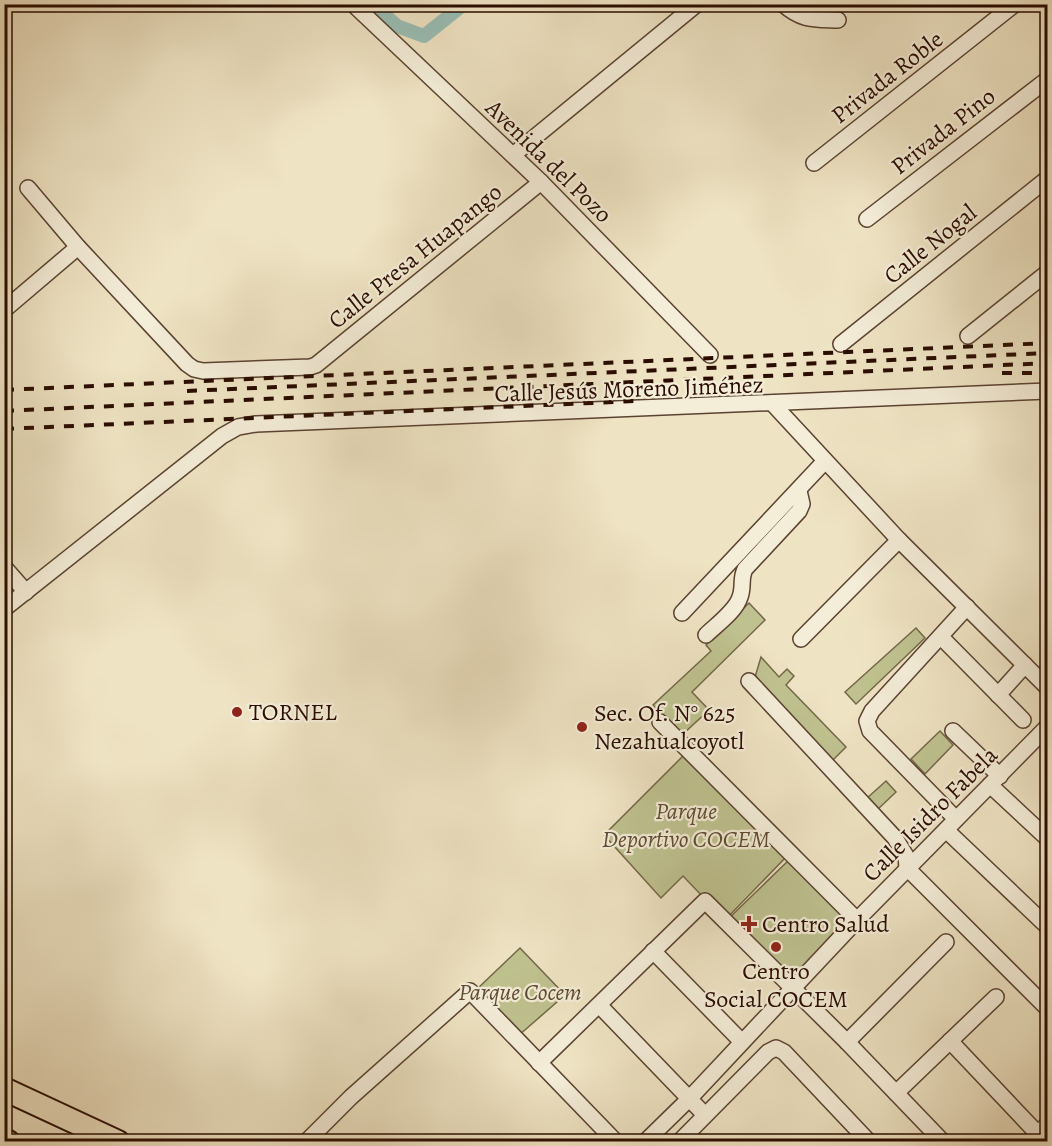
<svg xmlns="http://www.w3.org/2000/svg" width="1052" height="1146" font-family="Alegreya,serif">
  <style>
    .green { fill: #bfc290; stroke: #746748; stroke-width: 1.5 }
    .lines { fill: none; stroke-linecap: round; stroke-linejoin: round }
    .canal { stroke: #99beb4; stroke-width: 14 }
    .street-casing { stroke: #5b4231; stroke-width: 18 }
    .primary-casing { stroke: #2a0c00; stroke-width: 26 }
    .street { stroke: #f4edd8; stroke-width: 15 }
    .primary { stroke: #eee3c3; stroke-width: 22 }
    .rail { stroke: #2a0c00; stroke-width: 4; stroke-dasharray: 10 10; stroke-linecap: butt }
    .poi-dot { fill: #8f2418; stroke: #f4edd8; stroke-width: 2 }
    .labels { text-anchor: middle; stroke-width: 4.5; stroke-linejoin: round; paint-order: stroke }
    .street-label { font-size: 24px; fill: #2a0c00; stroke: #f4edd8 }
    .poi-label { font-size: 24px; fill: #2a0c00; stroke: #f4edd8; text-anchor: start }
    .park-label { font-size: 24px; font-style: italic; fill: #5e4c32; stroke: #f4edd8 }
  </style>
  <rect width="100%" height="100%" fill="#eee3c3"/>
  <filter id="stains"><feTurbulence type="fractalNoise" baseFrequency=".00333" numOctaves="4"/><feColorMatrix values="0 0 0 0 .2 0 0 0 0 .09 0 0 0 0 .02 0 0 0 .5 -.17"/></filter>
  <radialGradient id="worn" r=".72"><stop offset=".6" stop-color="#630" stop-opacity="0"/><stop offset="1" stop-color="#630" stop-opacity=".3"/></radialGradient>
  <g class="green">
    <path d="M 749,603 L 765,620 L 692,692 L 709,710 L 682,735 L 653,705 L 711,651 L 706,645 Z"/>
    <path d="M 916,628 L 925,638 L 856,704 L 845,692 Z"/>
    <path d="M 761,657 L 779,677 L 787,669 L 794,676 L 786,685 L 846,747 L 833,760 L 755,677 Z"/>
    <path d="M 940,731 L 953,745 L 925,774 L 911,759 Z"/>
    <path d="M 686,753 L 787,856 L 725,920 L 683,876 L 661,898 L 604,835 Z"/>
    <path d="M 886,781 L 896,792 L 876,811 L 866,799 Z"/>
    <path d="M 789,860 L 855,926 L 792,991 L 726,921 Z"/>
    <path d="M 520,948 L 565,995 L 518,1036 L 476,990 Z"/>
  </g>
  <g class="lines">
    <path class="canal" d="M 372,4 L 397,26 L 424,36 L 464,4"/>
    <defs>
      <g id="street">
        <path d="M 353,4 L 541,182 L 710,355"/>
        <path d="M 783,4 C 802,21 814,19 838,20"/>
        <path d="M 513,155 L 697,4"/>
        <path d="M 814,163 L 1015,4"/>
        <path d="M 28,188 L 78,247 L 187,364 L 194,369 L 203,371 L 310,367 L 316,365 L 541,182"/>
        <path d="M 867,219 L 1048,79"/>
        <path d="M 4,310 L 78,247"/>
        <path d="M 968,336 L 1048,272"/>
        <path d="M 841,344 L 1048,178"/>
        <path d="M 772,403 L 899,540 L 1048,688"/>
        <path d="M 4,567 L 26,592"/>
        <path d="M 4,609 L 222,436 L 238,427 L 256,424 L 1048,391"/>
        <path d="M 682,613 L 825,461"/>
        <path d="M 706,635 C 716,625 736,611 740,597 C 744,587 740,579 745,569 L 799,511 L 802,504 L 799,491"/>
        <path d="M 941,637 L 1023,720"/>
        <path d="M 801,639 L 899,540"/>
        <path d="M 749,681 L 895,838 L 906,856 L 907,868 L 1048,1009"/>
        <path d="M 998,695 L 1025,665"/>
        <path d="M 660,722 L 857,920"/>
        <path d="M 953,731 L 1000,776"/>
        <path d="M 990,785 L 1048,839"/>
        <path d="M 956,819 L 870,731 L 867,721 L 872,711 L 967,607"/>
        <path d="M 946,830 L 1048,927"/>
        <path d="M 653,951 L 742,1042"/>
        <path d="M 599,1005 L 705,1115"/>
        <path d="M 950,1041 L 1037,1133"/>
        <path d="M 847,1042 L 946,942"/>
        <path d="M 539,1063 L 705,901 L 847,1042 L 943,1142"/>
        <path d="M 896,1093 L 996,997"/>
        <path d="M 306,1142 L 351,1097 L 470,991 L 616,1142"/>
        <path d="M 645,1142 L 689,1099 L 857,920 L 1048,726"/>
        <path d="M 679,1142 L 768,1052 L 776,1048 L 784,1052 L 869,1142"/>
        <path d="M 1029,1142 L 1048,1124"/>
      </g>
      <g id="primary">
        <path d="M 4,1089 L 118,1142"/>
        <path d="M 4,1140 L 8,1142"/>
      </g>
    </defs>
    <use href="#street" class="street-casing"/>
    <use href="#primary" class="primary-casing"/>
    <use href="#street" class="street"/>
    <use href="#primary" class="primary"/>
    <g class="rail">
      <path d="M 1002,373 L 1048,373"/>
      <path d="M 4,390 L 1048,343"/>
      <path d="M 187,391 L 1048,353"/>
      <path d="M 4,411 L 1048,363"/>
      <path d="M 4,429 L 636,401"/>
    </g>
  </g>
  <g class="poi-dot">
    <circle cx="237" cy="712" r="6"/>
    <circle cx="582" cy="727" r="6"/>
    <path d="M746 915h6v6h6v6h-6v6h-6v-6h-6v-6h6z"/>
    <circle cx="776" cy="947" r="6"/>
  </g>
  <g class="labels">
    <g class="street-label">
      <text transform="translate(887 77) rotate(-38)" y="8">Privada Roble</text>
      <text transform="translate(943 131) rotate(-38)" y="8">Privada Pino</text>
      <text transform="translate(549 161) rotate(44)" y="8">Avenida del Pozo</text>
      <text transform="translate(930 244) rotate(-39)" y="8">Calle Nogal</text>
      <text transform="translate(415 256) rotate(-39)" y="8">Calle Presa Huapango</text>
      <text transform="translate(629 389) rotate(-2)" y="8">Calle Jesús Moreno Jiménez</text>
      <text transform="translate(930 814) rotate(-45)" y="8">Calle Isidro Fabela</text>
    </g>
    <g class="poi-label">
      <text x="249" y="720">TORNEL</text>
      <text x="594" y="721">Sec. Of. N° 625<tspan x="594" dy="28">Nezahualcoyotl</tspan></text>
      <text x="762" y="932">Centro Salud</text>
      <text x="776" y="979" text-anchor="middle">Centro<tspan x="776" dy="28">Social COCEM</tspan></text>
    </g>
    <g class="park-label">
      <text x="686" y="819">Parque<tspan x="686" dy="28">Deportivo COCEM</tspan></text>
      <text x="520" y="1000">Parque Cocem</text>
    </g>
  </g>
  <rect width="1052" height="1146" fill="none" stroke="#eee3c3" stroke-width="24"/>
  <rect x="6" y="6" width="1040" height="1134" fill="none" stroke="#2a0c00" stroke-width="3"/>
  <rect x="12" y="12" width="1028" height="1122" fill="none" stroke="#2a0c00" stroke-width="1.5"/>
  <rect width="100%" height="100%" filter="url(#stains)"/>
  <rect width="100%" height="100%" fill="url(#worn)"/>
</svg>
